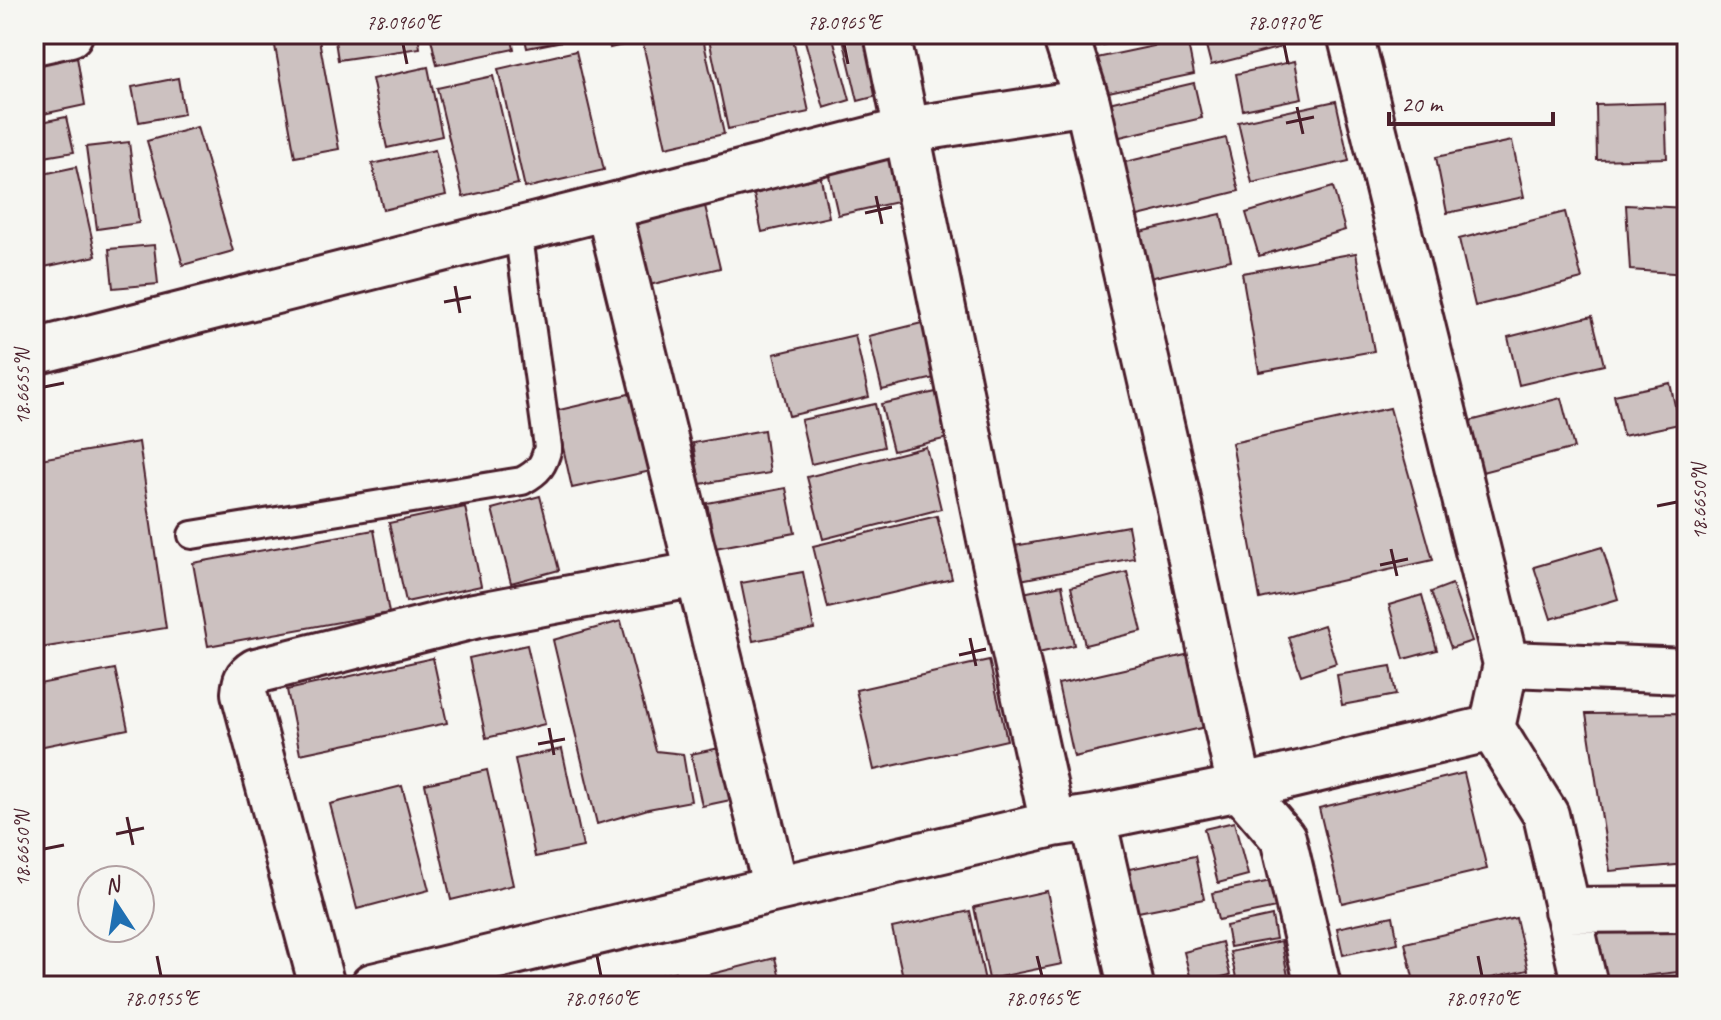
<svg xmlns="http://www.w3.org/2000/svg" width="1721" height="1020" font-family="Caveat,sans-serif">
<style>
.building{fill:#ccc1c0;stroke:#4a1f2b;stroke-width:2}
.lines{fill:none;stroke-linecap:round;stroke-linejoin:round}
.lane-casing{stroke:#4a1f2b;stroke-width:32}
.street-casing{stroke:#4a1f2b;stroke-width:50}
.lane{stroke:#f6f6f2;stroke-width:26}
.street{stroke:#f6f6f2;stroke-width:44}
.ticks{fill:none;stroke:#4a1f2b;stroke-width:3}
.neatline{fill:none;stroke:#4a1f2b;stroke-width:3}
.ticks-label{font-size:20px;text-anchor:middle;fill:#4a1f2b}
</style>
<rect width="100%" height="100%" fill="#f6f6f2"/>
<filter id="ink" filterUnits="userSpaceOnUse"><feTurbulence type="fractalNoise" baseFrequency=".0125" numOctaves="2"/><feDisplacementMap in="SourceGraphic" scale="16" xChannelSelector="R" yChannelSelector="G"/><feConvolveMatrix kernelMatrix="1 2 1 2 8 2 1 2 1" color-interpolation-filters="sRGB"/></filter>
<g filter="url(#ink)">
<path class="building" d="M318,34L339,149L295,157L273,35Z
M334,34H418L420,48L338,60Z
M430,34H511L514,49L437,65Z
M524,34H572L573,39L527,48Z
M607,34H668L610,48Z
M689,34H702L724,134L666,147L643,44Z
M708,34H792L809,112L728,129Z
M803,34H832L850,100L824,108Z
M842,34H870L885,94L858,101Z
M1083,34H1157L1086,48Z
M1203,34H1279L1282,47L1211,65Z
M1187,39L1194,74L1099,94L1092,59Z
M76,51L85,105L34,116V61Z
M576,51L604,170L525,188L498,69Z
M1687,60V126H1684Z
M1295,61L1302,98L1243,110L1236,74Z
M428,67L442,136L387,148L372,79Z
M493,76L518,184L463,197L437,88Z
M178,78L184,114L139,122L132,87Z
M1194,83L1202,118L1107,140L1100,105Z
M1336,101L1349,161L1252,183L1238,122Z
M1665,103L1667,158L1597,160L1596,105Z
M66,117L74,152L44,157L37,123Z
M197,127L233,251L183,265L147,141Z
M1226,138L1239,191L1130,218L1117,164Z
M1512,141L1524,197L1447,213L1436,157Z
M129,142L139,223L97,229L86,147Z
M435,150L446,195L383,210L372,164Z
M896,156L906,200L838,215L828,171Z
M76,167L96,256L44,267L34,221V176Z
M820,174L829,217L762,232L753,190Z
M1333,187L1345,230L1259,256L1246,213Z
M704,202L720,268L641,287L625,221Z
M1626,205L1687,208V274L1630,270Z
M1565,212L1582,279L1475,306L1459,239Z
M1221,214L1231,260L1140,280L1131,234Z
M154,245L158,284L113,288L109,249Z
M1356,253L1374,351L1259,372L1242,273Z
M34,261L42,295L34,297Z
M1592,316L1604,365L1519,385L1508,337Z
M926,322L939,377L882,390L869,336Z
M855,335L869,397L789,416L774,354Z
M1670,383L1679,424L1623,436L1614,395Z
M936,392L948,438L893,451L881,404Z
M633,393L651,471L572,488L555,411Z
M1561,398L1574,448L1482,472L1470,421Z
M875,404L884,447L811,464L801,420Z
M1390,408L1433,560L1260,599L1232,443Z
M764,430L770,473L700,484L693,443Z
M139,442L166,628L34,649V460Z
M926,447L941,509L823,539L807,477Z
M786,488L795,533L715,548L707,503Z
M540,496L559,570L511,583L492,509Z
M465,507L481,586L406,602L389,523Z
M937,516L952,579L828,608L813,546Z
M1128,526L1134,558L1020,580L1014,546Z
M374,530L389,613L208,646L193,563Z
M1602,547L1618,599L1551,619L1534,567Z
M803,572L814,629L753,641L741,583Z
M1127,572L1142,631L1085,645L1071,587Z
M1452,584L1472,641L1451,648L1431,592Z
M1062,585L1074,645L1025,656L1013,595Z
M1422,595L1437,650L1404,659L1389,605Z
M621,621L656,751L683,754L691,801L648,809L597,824L553,640Z
M1324,625L1336,663L1301,675L1288,637Z
M527,645L545,724L486,738L469,658Z
M1190,654L1206,727L1074,757L1058,684Z
M433,658L447,723L300,754L287,690Z
M989,660L1007,740L874,770L856,690Z
M1391,666L1396,695L1342,705L1337,675Z
M115,669L128,729L34,748V685Z
M1687,713V864L1610,871L1586,714Z
M729,746L740,798L702,806L691,754Z
M562,749L583,847L535,857L515,759Z
M487,770L513,885L451,900L425,784Z
M1464,773L1487,869L1342,903L1319,808Z
M402,786L429,890L357,909L330,804Z
M1234,822L1248,875L1218,883L1204,829Z
M1195,856L1204,899L1128,914L1119,871Z
M1271,881L1276,908L1218,920L1212,893Z
M1047,891L1062,964L989,979L974,907Z
M970,911L985,981L962,986H905L892,928Z
M1272,916L1276,939L1230,947L1226,926Z
M1393,916L1398,943L1343,955L1337,928Z
M1516,918L1528,970L1456,986H1415L1405,943Z
M1682,922L1687,971L1600,981L1591,933Z
M1281,941L1289,981L1266,986H1238L1230,952Z
M1222,942L1230,975L1192,984L1184,952Z
M775,958L782,986H702L700,977Z
M675,972L678,986H626V983Z"/>
<g class="lines">
<g class="lane-casing">
<path id="lane" d="M192,535L522,481C539,472 544,465 548,447L518,230"/>
</g>
<g class="street-casing">
<path id="street" d="M887,34L991,544L1053,824
M1065,34L1087,102L1178,499L1240,788L1283,838L1318,986
M1350,34L1506,664L1492,728L1546,815L1585,986
M34,42L70,34
M1087,102L908,130L608,207L776,889L1053,824L1093,818L1131,986
M34,352L608,207
M1506,664L1687,671
M1093,818L1240,788L1492,728
M1567,910L1687,909
M322,986L244,693C245,682 246,677 256,671L474,616L698,574
M373,986L776,889"/>
</g>
<use href="#lane" class="lane"/>
<use href="#street" class="street"/>
</g>
</g>
<path class="ticks" d="M403,44L407,64M844,44L848,64M1284,44L1288,64M1297,107L1303,134M1286,123L1314,117M876,196L882,224M865,213L892,207M455,286L460,313M444,302L471,297M44,387L64,383M1657,506L1677,502M1391,549L1397,576M1380,565L1408,559M970,638L976,666M959,655L986,649M549,728L554,755M538,744L565,739M127,817L133,845M116,834L144,828M44,849L64,845M157,956L161,976M597,956L601,976M1037,956L1042,976M1478,956L1482,976"/>
<rect width="1721" height="1020" fill="none" stroke="#f6f6f2" stroke-width="88"/>
<g transform="translate(116 904) rotate(348)"><circle r="38" fill="#f6f6f2" stroke="#b1a0a2" stroke-width="2"/>
<path d="M0-6L14 30L0 20L-14 30Z" fill="#1f6fb2"/>
<text y="-12" font-size="22" font-weight="bold" text-anchor="middle" fill="#4a1f2b">N</text>
</g>
<path d="M1389 112v12h164v-12" fill="none" stroke="#4a1f2b" stroke-width="4"/>
<text x="1401" y="112" font-size="24" fill="#4a1f2b" stroke="#f6f6f2" stroke-width="6" paint-order="stroke">20 m</text>
<rect x="44" y="44" width="1633" height="932" class="neatline"/>
<g class="ticks-label">
<text x="403" y="29">78.0960°E</text>
<text x="844" y="29">78.0965°E</text>
<text x="1284" y="29">78.0970°E</text>
<text transform="translate(22 387) rotate(-90)" y="7">18.6655°N</text>
<text transform="translate(1699 502) rotate(-90)" y="7">18.6650°N</text>
<text transform="translate(22 849) rotate(-90)" y="7">18.6650°N</text>
<text x="161" y="1005">78.0955°E</text>
<text x="601" y="1005">78.0960°E</text>
<text x="1042" y="1005">78.0965°E</text>
<text x="1482" y="1005">78.0970°E</text>
</g>
</svg>
